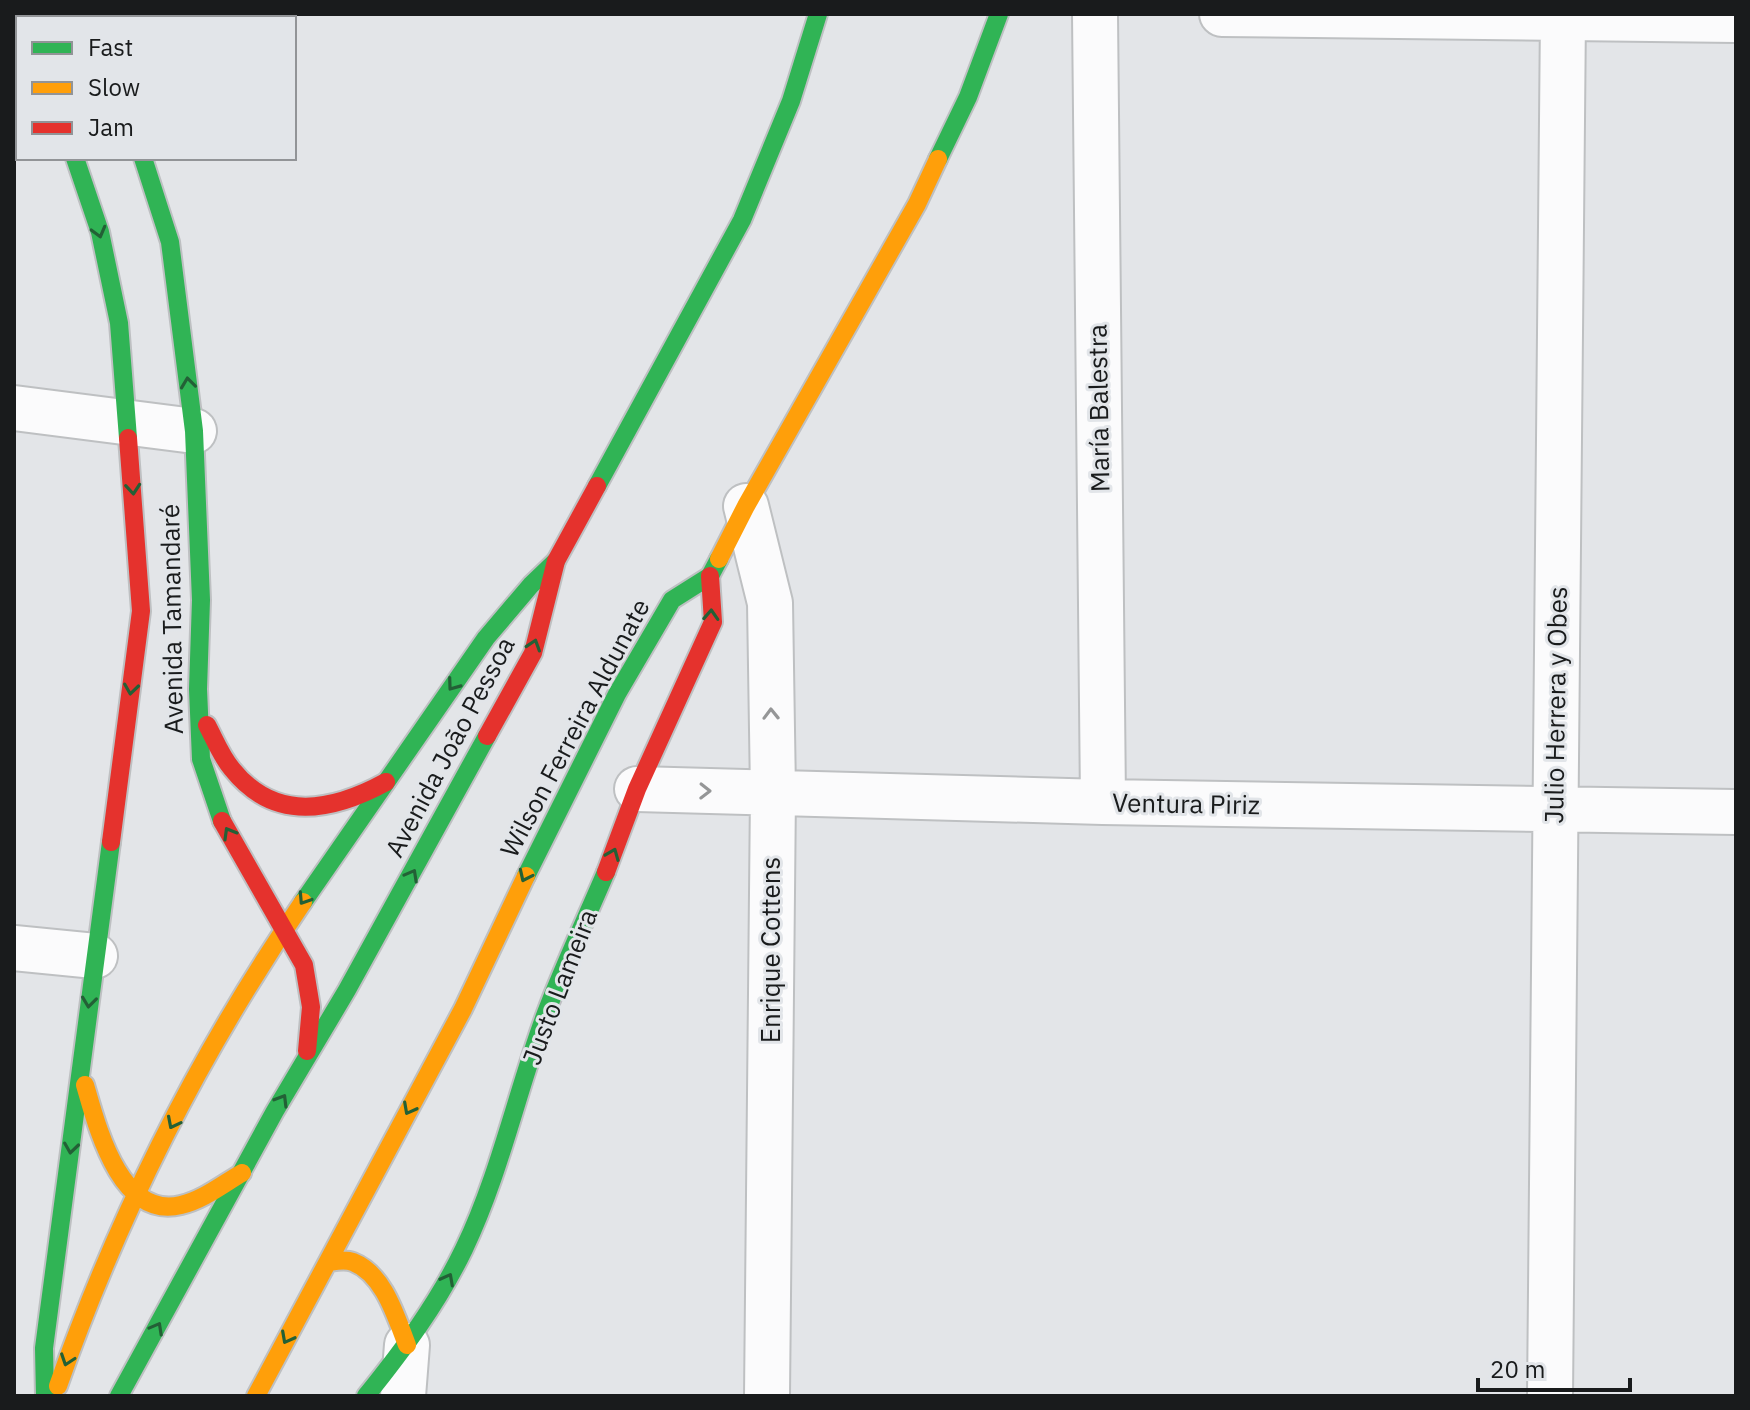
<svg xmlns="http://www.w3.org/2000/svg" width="1750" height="1410" font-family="'IBM Plex Sans',sans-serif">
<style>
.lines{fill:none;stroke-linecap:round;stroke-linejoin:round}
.street-casing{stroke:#bec0c2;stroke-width:48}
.fast-casing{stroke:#bec0c2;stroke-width:22}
.slow-casing{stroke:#bec0c2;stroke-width:22}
.jam-casing{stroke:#bec0c2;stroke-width:22}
.street{stroke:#fbfbfc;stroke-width:44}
.fast{stroke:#30b455;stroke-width:18}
.slow{stroke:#ff9f0a;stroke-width:18}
.jam{stroke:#e5322d;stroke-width:18}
.oneway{stroke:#236036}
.oneway2{stroke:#959697}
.labels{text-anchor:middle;stroke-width:6;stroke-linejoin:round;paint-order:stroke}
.street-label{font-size:26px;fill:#191b1c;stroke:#e2e5e9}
</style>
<rect width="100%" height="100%" fill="#e3e5e8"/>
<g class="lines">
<g class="street-casing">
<path id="street" d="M1095,14L1103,802
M1222,14L1736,20
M14,408L194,431
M746,506L770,603L773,792L767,1396
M637,789L1103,802L1736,812
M14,948L95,956
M403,1396L407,1345
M1550,1396L1563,14"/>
</g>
<g class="fast-casing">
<path id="fast" d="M27,14L29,18
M96,14L97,18
M75,158L100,232L119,323L128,438
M143,158L170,242L194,431L201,600L198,689L201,759L222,821
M938,159L968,97L999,14
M597,486L742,220L791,101L818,14
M526,876L617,694L672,600L710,576L719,559
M303,902L486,638L531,585L556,561
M45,1396L44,1348L111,842
M119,1396L275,1111L347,990L487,736
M366,1396C403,1350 438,1303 464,1249C500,1174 517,1091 546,1013C564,965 586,919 606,872"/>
</g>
<g class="slow-casing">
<path id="slow" d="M719,559L746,506L917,204L938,159
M85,1085C97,1126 120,1220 181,1205C203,1200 223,1184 242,1173
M328,1262C336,1261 345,1259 353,1262C384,1274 396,1317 407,1345
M58,1386C118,1216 201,1051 303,902
M256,1396L463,1009L526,876"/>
</g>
<g class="jam-casing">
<path id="jam" d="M207,725C215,740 221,756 232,769C275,823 333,811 386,782
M487,736L533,653L556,561L597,486
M222,821L304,965L311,1007L307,1051
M111,842L141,611L128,438
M606,872L637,789L713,622L710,576"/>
</g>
<use href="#street" class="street"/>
<use href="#fast" class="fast"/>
<use href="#slow" class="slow"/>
<use href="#jam" class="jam"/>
</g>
<defs><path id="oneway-chevron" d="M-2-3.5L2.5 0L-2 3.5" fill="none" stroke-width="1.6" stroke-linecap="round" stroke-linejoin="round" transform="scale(2)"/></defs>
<g class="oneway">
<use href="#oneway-chevron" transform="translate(99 232) rotate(75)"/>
<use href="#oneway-chevron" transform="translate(188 383) rotate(-97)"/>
<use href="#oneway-chevron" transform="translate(133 489) rotate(85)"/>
<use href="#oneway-chevron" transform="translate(711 615) rotate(-87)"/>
<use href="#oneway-chevron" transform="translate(534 645) rotate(-72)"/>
<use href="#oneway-chevron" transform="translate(453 685) rotate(126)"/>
<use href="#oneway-chevron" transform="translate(131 689) rotate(98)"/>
<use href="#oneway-chevron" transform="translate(229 833) rotate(-120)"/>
<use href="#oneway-chevron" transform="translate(613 854) rotate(-68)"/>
<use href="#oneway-chevron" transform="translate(412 875) rotate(-61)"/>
<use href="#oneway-chevron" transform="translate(525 876) rotate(115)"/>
<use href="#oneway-chevron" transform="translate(304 899) rotate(123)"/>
<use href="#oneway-chevron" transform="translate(89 1002) rotate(97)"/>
<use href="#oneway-chevron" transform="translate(282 1100) rotate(-59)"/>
<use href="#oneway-chevron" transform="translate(409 1109) rotate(118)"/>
<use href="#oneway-chevron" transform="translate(173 1123) rotate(117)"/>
<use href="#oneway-chevron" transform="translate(71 1148) rotate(98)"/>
<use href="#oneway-chevron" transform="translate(448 1279) rotate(-62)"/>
<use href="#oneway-chevron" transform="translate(157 1328) rotate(-61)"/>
<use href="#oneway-chevron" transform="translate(287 1338) rotate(118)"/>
<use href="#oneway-chevron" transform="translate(67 1360) rotate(109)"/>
</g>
<g class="oneway2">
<use href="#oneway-chevron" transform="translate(771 714) rotate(-91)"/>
<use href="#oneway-chevron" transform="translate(705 791) rotate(1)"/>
</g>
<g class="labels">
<g class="street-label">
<text transform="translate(1099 408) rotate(-91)" y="9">María Balestra</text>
<text transform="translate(172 619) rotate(-91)" y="9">Avenida Tamandaré</text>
<text transform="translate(1556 705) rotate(-89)" y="9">Julio Herrera y Obes</text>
<text transform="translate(575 728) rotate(-62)" y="9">Wilson Ferreira Aldunate</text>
<text transform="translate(450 747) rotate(-62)" y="9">Avenida João Pessoa</text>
<text transform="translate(1186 804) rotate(1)" y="9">Ventura Piriz</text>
<text transform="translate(771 950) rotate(-90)" y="9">Enrique Cottens</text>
<text transform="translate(560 987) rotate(-69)" y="9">Justo Lameira</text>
</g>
</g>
<rect width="1750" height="1410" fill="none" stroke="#191b1c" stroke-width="32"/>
<rect x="16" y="16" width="280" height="144" fill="#e2e5e9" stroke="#929497" stroke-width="2"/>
<rect x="32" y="42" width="40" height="12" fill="#30b455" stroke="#929497" stroke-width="2"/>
<text x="88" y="56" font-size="24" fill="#191b1c">Fast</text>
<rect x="32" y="82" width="40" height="12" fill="#ff9f0a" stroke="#929497" stroke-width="2"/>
<text x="88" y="96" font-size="24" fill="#191b1c">Slow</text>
<rect x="32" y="122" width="40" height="12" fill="#e5322d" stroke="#929497" stroke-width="2"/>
<text x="88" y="136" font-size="24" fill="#191b1c">Jam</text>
<path d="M1478 1378v12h152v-12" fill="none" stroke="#191b1c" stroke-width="4"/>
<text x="1490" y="1378" font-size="24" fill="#191b1c" stroke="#e2e5e9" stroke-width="6" paint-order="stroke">20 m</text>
</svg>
